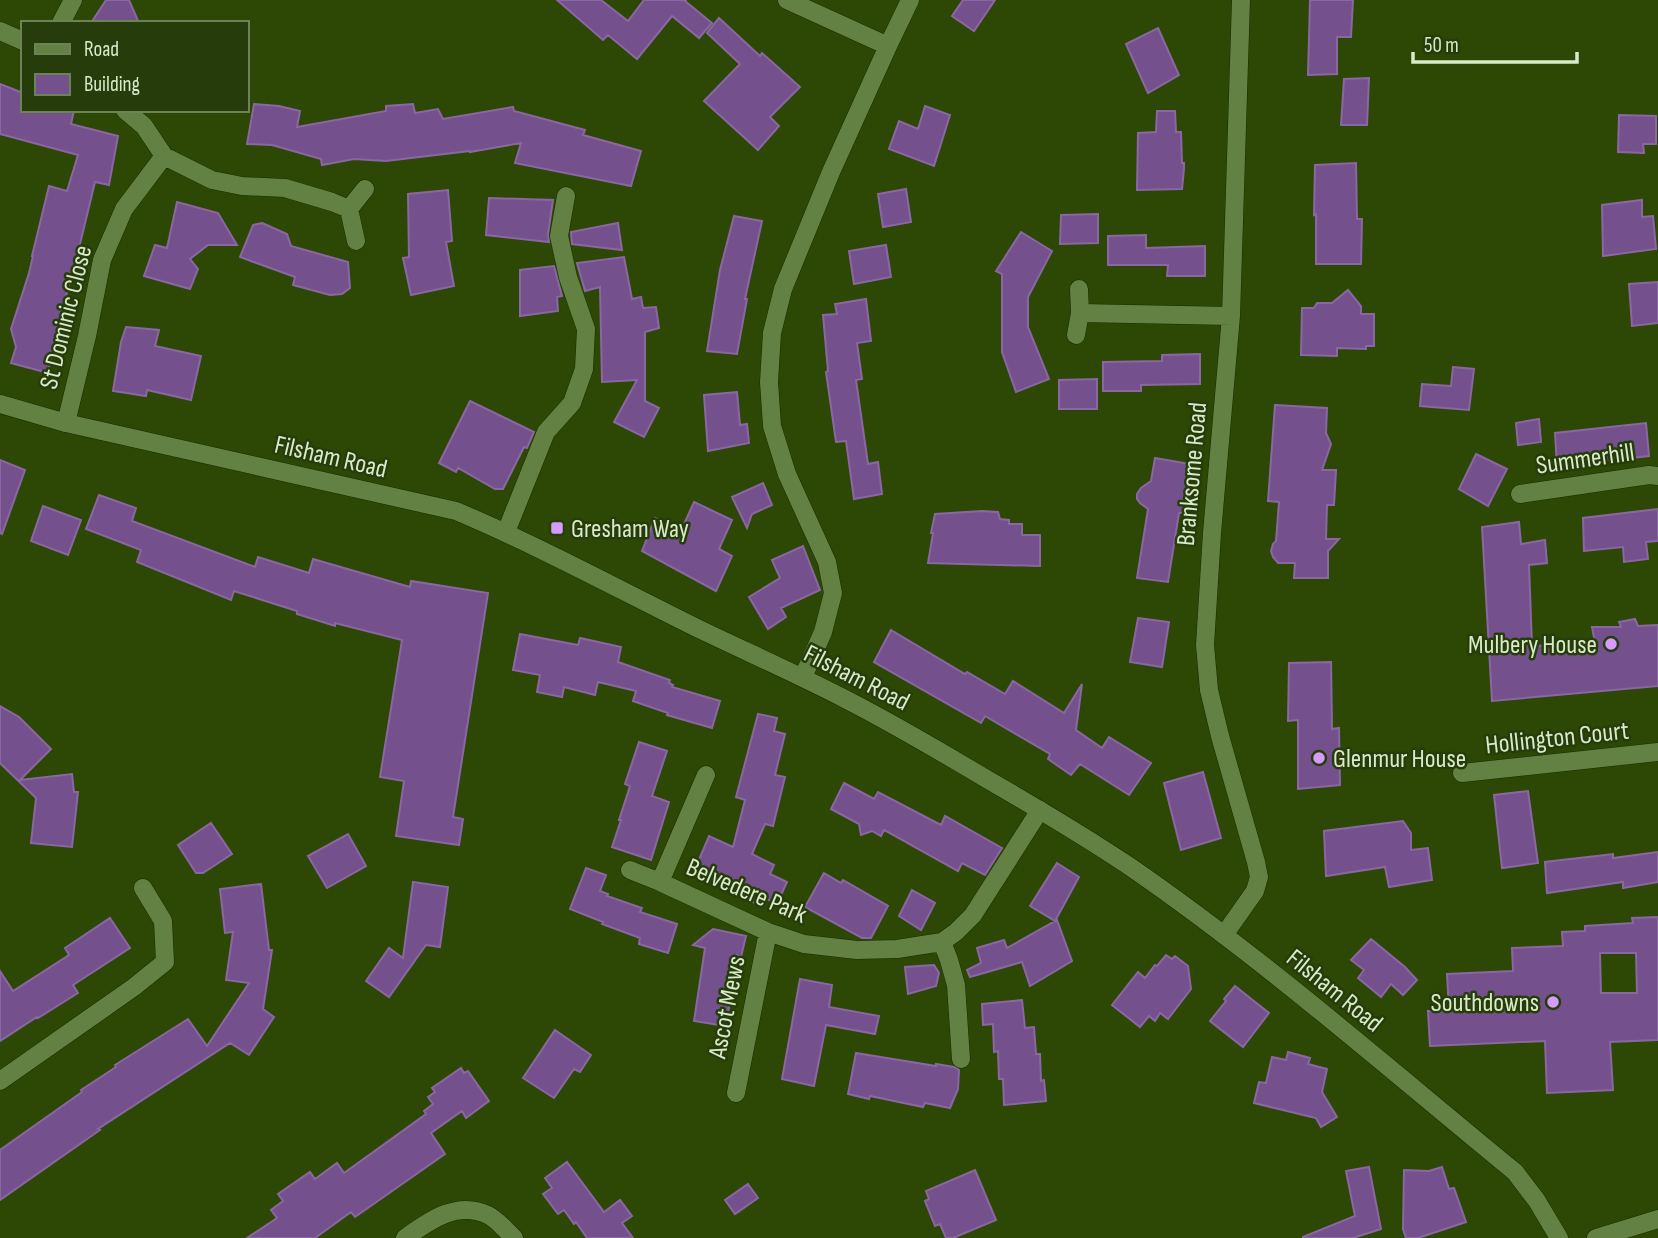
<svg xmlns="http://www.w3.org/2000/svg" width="1658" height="1238" font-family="'Sofia Sans Condensed',sans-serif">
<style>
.building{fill:#74508d;stroke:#8a67a2;stroke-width:2;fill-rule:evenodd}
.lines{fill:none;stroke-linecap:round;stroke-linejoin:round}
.street-casing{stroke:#182c00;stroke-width:19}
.secondary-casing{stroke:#182c00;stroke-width:19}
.street{stroke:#638143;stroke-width:18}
.secondary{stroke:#638143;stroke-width:18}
.poi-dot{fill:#d49cfc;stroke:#273c0b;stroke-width:2.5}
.labels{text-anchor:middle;stroke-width:5;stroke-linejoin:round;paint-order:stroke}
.street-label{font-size:26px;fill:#d8eac9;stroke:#273c0b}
.poi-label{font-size:26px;fill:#d8eac9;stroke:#273c0b;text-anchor:start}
</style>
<rect width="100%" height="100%" fill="#2d4804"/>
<path class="building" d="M106,0H129L139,23H91Z
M557,0H601L628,21L644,0H686L685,1L712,23L699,38L672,16L637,59L608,35L603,40Z
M963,0H995L974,31L952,16Z
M1310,0H1353L1351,37H1337V74L1308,75Z
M719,18L760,56L762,53L800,87L770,117L779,126L758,150L704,101L740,64L707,33Z
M1158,28L1179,75L1148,93L1126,44Z
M1369,78L1367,125H1341L1344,79Z
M0,84L23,93V110H74L71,124L118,136L109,185L95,182L74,269L57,326L48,373L11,363L16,347L11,329L29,273L33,256H32L49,186L67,191L78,155L0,134Z
M254,104L279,106L300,111L297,127L386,111V106L413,104L415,113L438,109L443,119L513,107L514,111L585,130L583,135L641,151L631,186L515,163L521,143L470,152V151L386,161L354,159L322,165L321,159L272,145L247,144Z
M925,106L950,115L934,166L889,149L899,121L918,129Z
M1157,111H1175L1176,132H1181L1182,163H1184V169L1182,189L1137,190L1138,133L1156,132Z
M1619,115L1656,116V144H1643L1644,153L1618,152Z
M1356,163L1357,219H1362L1361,264H1316V214L1314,215L1315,165Z
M906,189L911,222L883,227L878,194Z
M448,190L452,241L446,242L454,286L411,295L403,258L409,257L408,194Z
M489,198L553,200L548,234L549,242L486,235Z
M1642,200V217L1653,216L1656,249L1603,256L1602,205Z
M177,202L218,213L237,245H208L190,259L198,269L190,289L144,276L155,245L167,248Z
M1098,214V243L1060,244L1061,215Z
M734,216L762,221L745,299H747L737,354L707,351L720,270Z
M262,223L287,234L291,246L348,262L350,288L342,294L330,295L293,285L295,277L240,257L253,225Z
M618,223L622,250L572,244L571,232Z
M1021,232L1052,251L1028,297V327L1049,379L1016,392L1002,352V274L996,271Z
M1146,235V248L1205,246V276H1167L1168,265H1108V236Z
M886,245L891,277L854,284L849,251Z
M624,257L632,299L641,297L643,308L656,307L659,328L645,332V401L659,408L644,437L614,422L637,380L602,382L600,287L585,291L577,263Z
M554,266L562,296L557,297L558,311L520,316V270Z
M1658,282V323L1632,326L1629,284Z
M1348,290L1361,306V314H1374V346H1366V349L1337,348V356L1301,355L1302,308H1314L1317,303H1332Z
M866,299L871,341L857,343L862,379L856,380L868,464L878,462L882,494L854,499L846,441L836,442L826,372L828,371L823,315L837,314L835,304Z
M126,327L159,330L155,346L201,356L191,400L147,390L146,396L113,391L121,342Z
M1200,354V384L1141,385V391H1103V362L1162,361V355Z
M1453,367L1474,369L1469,410L1420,406L1422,384L1451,386Z
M1097,379V409H1059V380Z
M737,392L740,425L747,424L749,443L708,451L704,395Z
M470,401L534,432L527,448L524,447L503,489H495L458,468L456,472L439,463Z
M1275,405L1327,408L1326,433L1331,444L1322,470H1336L1334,505H1327L1326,539H1339L1328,551V578H1294L1295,563H1278L1273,557L1271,551L1273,544L1276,541L1279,502L1268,501Z
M1539,419L1541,442L1518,445L1516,423Z
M1646,423L1649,456L1557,466L1555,433Z
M1476,454L1507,469L1488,506L1459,489Z
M1155,458L1190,464L1185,513H1179L1168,582L1137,578L1148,509L1140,503L1137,499V494L1141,488L1151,481Z
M0,460L25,470L2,534L0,533Z
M763,483L772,505L752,514L747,528L732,497Z
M99,495L136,508L132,521L255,567L258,557L309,573L313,559L410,587L411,581L488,593L453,817L463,819L459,845L396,836L404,781L380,777L402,640L335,623V626L297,614V611L234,591L231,600L137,562L141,550L86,529Z
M694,502L732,520L719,549L732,556L716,591L642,551L655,518L681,531Z
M43,506L81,520L68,555L31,541Z
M1658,509V541L1646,542L1648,559L1624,562L1623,547L1584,551L1583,518Z
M982,511L998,512L1000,519L1009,520V524H1022V535H1040V566L928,563L933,533H931L935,514Z
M1519,522L1521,544L1545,540L1547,563L1529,565L1532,646L1595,643L1592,627H1621L1619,622L1635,619L1638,626L1658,625V686L1492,701L1482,527Z
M803,546L820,590L781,608L786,617L768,629L749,597L780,578L772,560Z
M1138,618L1169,622L1162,667L1130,662Z
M891,630L965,674L967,672L1005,694L1013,681L1064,713L1082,684L1076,730L1102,748L1109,737L1151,763L1129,795L1080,764L1071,775L1048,759L1050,754L985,716L981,723L874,662Z
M520,634L578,645L580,638L621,647L618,662L670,680L669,683L673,685L672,687L720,701L712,728L667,715L668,713L633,701L636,691L598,682L595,695L564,687L562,697L537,692L540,675L513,670Z
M1331,662L1332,729L1339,728L1340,785L1298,789V720L1288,721L1289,663Z
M0,706L19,717L51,749L20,780L72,774L74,792H78L72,847L31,843L36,798L0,763Z
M758,714L777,718L774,731L785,734L775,775L785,777L773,826L765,824L752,854L774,865L770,874L787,882L777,904L761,896L757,904L735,894L738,888L695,869L709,836L733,847L745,800L736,797Z
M639,742L667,751L652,796L669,802L651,860L612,847L621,820H619L630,786L625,784Z
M1203,772L1221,838L1181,850L1164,783Z
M844,783L874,799L878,792L941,825L945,816L1002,848L985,875L962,863L958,871L884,830L881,836L872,831L861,835L859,824L831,809Z
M1528,791L1538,863L1502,868L1494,795Z
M1403,821L1411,833V850L1428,848L1432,880L1389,887L1385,867L1326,876L1324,831Z
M211,823L232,854L203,873H196L178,845Z
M348,834L366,866L327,888L308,856Z
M1658,852V882L1623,888V882L1547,893L1545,862L1613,854V858Z
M1057,863L1079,877L1055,921L1030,906Z
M586,868L606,875L600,891L608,894L607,896L642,908L640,912L677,924L668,953L639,944L640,938L602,924L603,922L570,909Z
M824,873L841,883L843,880L888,906L871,938H862L805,907Z
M413,882L448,887L440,947L426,945L389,997L366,981L389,948L403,958Z
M261,884L269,950H272L263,1009L274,1017L249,1055L230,1043L98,1129L100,1130L0,1200V1150L82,1092L81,1090L116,1067L115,1065L188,1019L207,1046L249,983L226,980L233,932L225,933L220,889Z
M912,890L935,903L921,930L899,916Z
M1658,917V1040L1610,1042L1613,1090L1547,1093L1545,1041L1430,1046L1428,1011H1449L1447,974L1513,971L1512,948L1563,946L1562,932L1585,931V926L1633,923L1632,918ZM1600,953H1636L1637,993H1601Z
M110,918L130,948L73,985L78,993L38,1018L37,1017L0,1041V971L13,991L69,955L65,948Z
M1057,920L1072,961L1030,986L1022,962L970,977L967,970L981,963L977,948L1004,940L1007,948Z
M713,929L746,936L741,957L737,955L726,1026L694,1021L705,948L693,945Z
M1371,939L1405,967L1417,980L1403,995L1391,984L1381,997L1358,978L1364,970L1351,960Z
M1166,955L1172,959L1175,956L1188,966L1191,989L1168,1019L1160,1013L1155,1021L1149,1016L1140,1027L1112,1005L1138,972L1145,978L1155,965L1157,966Z
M934,965L939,973L936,986L908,994L905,967Z
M800,979L832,985L829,1007L879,1016L875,1034L826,1025L814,1086L782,1079Z
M1235,986L1269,1013L1243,1047L1210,1021L1226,1001L1224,999Z
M1022,1000L1025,1028L1034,1027L1036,1054H1040L1041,1081L1044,1080L1046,1101L1004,1105L1003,1079H999L998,1051L994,1052L993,1024L983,1025L982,1004Z
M555,1030L591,1055L580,1072L574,1069L554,1098L523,1078Z
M1288,1052L1310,1058L1308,1064L1327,1069L1322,1092L1337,1117L1321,1127L1316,1118L1254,1103L1259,1082L1266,1083L1272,1057L1286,1060Z
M856,1053L936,1066V1064L954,1067L959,1070L958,1089L950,1108L925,1103L923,1107L870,1096L869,1099L848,1094Z
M461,1068L464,1073L468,1071L489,1101L466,1118L462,1111L431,1133L445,1154L355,1217L351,1212L315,1238H247L277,1218L271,1210L283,1201L278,1194L310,1172L315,1179L337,1163L344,1173L426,1114L424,1111L433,1104L428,1097L435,1092L432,1088Z
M567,1162L604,1212L620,1200L632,1216L622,1223L633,1238H587L576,1222L574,1224L564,1210L558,1214L543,1194L552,1188L545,1178Z
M1369,1167L1381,1229L1353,1238H1303V1237L1355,1216L1346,1171Z
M1442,1167L1449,1189L1454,1188L1466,1222L1418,1238H1406L1403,1229L1404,1170L1429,1171Z
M975,1170L996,1220L953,1238H946L940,1224L935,1226L925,1201L929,1199L926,1191Z
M748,1184L758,1198L735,1214L725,1200Z"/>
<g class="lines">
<g class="street-casing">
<path id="street" d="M787,0L888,46
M61,23L73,0
M0,31L23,41
M125,110L144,126L164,156L212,180L242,186L285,188L332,202L349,209L356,241
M349,209L365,189
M1080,313L1231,316
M1076,335L1080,313L1079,289
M66,423L87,336L102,260L124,209L164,156
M1520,494L1649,475L1658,476
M506,532L546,432L572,403L584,369L586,329L568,277L559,236L566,196
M803,677L823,632L833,593L827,562L787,474L772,426L769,382L772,333L783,289L831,172L888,46L910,0
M1462,773L1658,752
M630,870L660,882L768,932L804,944L857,950L897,949L942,942L956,932L973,915L1040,810
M660,882L706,775
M1224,935L1255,891L1259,877L1256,862L1220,736L1209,690L1205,645L1212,533L1231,316L1241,0
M942,942L949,960L956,985L961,1059
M0,1081L134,987L165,962L163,921L143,888
M736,1093L768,932
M405,1238C429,1221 457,1200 488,1215C498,1220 506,1231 514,1238"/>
</g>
<g class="secondary-casing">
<path id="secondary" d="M0,404L66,423L456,511C539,546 618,589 699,629C749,653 799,675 847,700C896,725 943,753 990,781C1037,808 1084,836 1129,866C1264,959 1388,1068 1515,1172L1537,1201L1559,1238
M1596,1238L1658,1219"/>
</g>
<use href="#street" class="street"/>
<use href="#secondary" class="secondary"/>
</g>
<g class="poi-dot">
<rect x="550" y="521" width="14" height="14" rx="3.5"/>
<circle cx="1611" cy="644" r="7"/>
<circle cx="1319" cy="758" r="7"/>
<circle cx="1553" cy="1002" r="7"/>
</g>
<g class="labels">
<g class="street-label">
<text transform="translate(65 317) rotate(-76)" y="9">St Dominic Close</text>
<text transform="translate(331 456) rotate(13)" y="9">Filsham Road</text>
<text transform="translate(1585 458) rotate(-8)" y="9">Summerhill</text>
<text transform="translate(1191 474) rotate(-85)" y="9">Branksome Road</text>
<text transform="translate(857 677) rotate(27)" y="9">Filsham Road</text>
<text transform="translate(1557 737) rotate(-6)" y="9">Hollington Court</text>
<text transform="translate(747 890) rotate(23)" y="9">Belvedere Park</text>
<text transform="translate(1335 990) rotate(39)" y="9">Filsham Road</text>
<text transform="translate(726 1007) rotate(-79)" y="9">Ascot Mews</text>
</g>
<g class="poi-label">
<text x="571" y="537">Gresham Way</text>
<text x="1597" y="653" text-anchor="end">Mulbery House</text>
<text x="1333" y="767">Glenmur House</text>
<text x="1539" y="1011" text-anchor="end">Southdowns</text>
</g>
</g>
<rect x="21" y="21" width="228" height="91" fill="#273c0b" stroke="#6e8257" stroke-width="2"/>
<rect x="35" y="44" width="35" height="10" fill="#638143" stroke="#6e8257" stroke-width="2"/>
<text x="84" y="56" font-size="21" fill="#d8eac9">Road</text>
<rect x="35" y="74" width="35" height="21" fill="#74508d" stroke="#6e8257" stroke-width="2"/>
<text x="84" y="91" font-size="21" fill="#d8eac9">Building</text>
<path d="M1413 52v10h164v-10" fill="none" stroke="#d8eac9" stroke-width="3.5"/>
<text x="1424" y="52" font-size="21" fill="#d8eac9" stroke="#273c0b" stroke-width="5" paint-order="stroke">50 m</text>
</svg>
